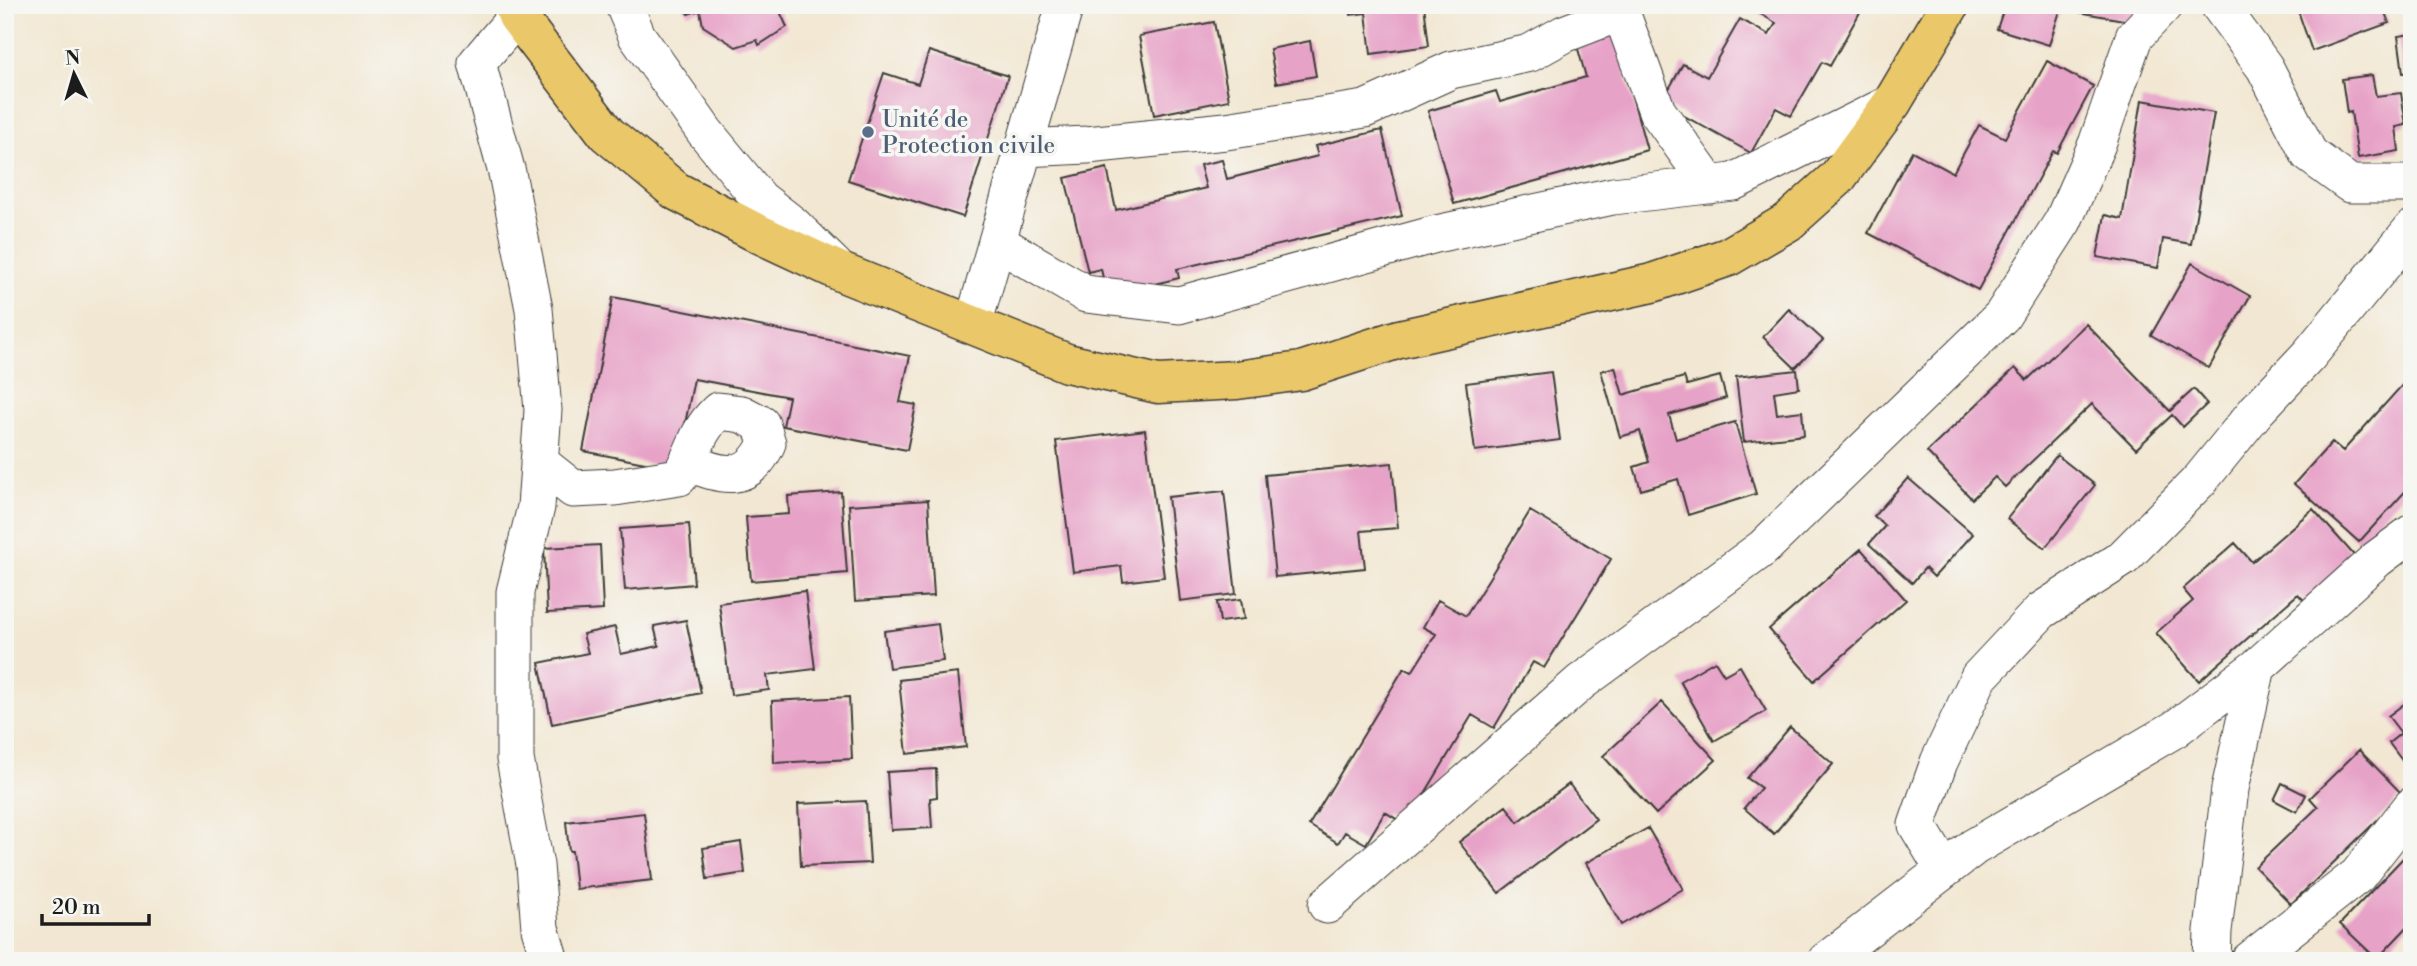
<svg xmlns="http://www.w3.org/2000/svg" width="2417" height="966" font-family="'Libre Bodoni',serif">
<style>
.building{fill:#e7a2c7}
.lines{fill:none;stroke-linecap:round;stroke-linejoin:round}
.minor-casing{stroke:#3c3a37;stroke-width:39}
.major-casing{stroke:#3c3a37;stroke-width:41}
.minor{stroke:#fff;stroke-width:37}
.major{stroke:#eac769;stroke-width:38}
.service-dot{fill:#5c6f8a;stroke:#f6f6f2;stroke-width:2.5}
.labels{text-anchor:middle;stroke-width:7;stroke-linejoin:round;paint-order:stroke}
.service-label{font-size:23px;fill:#4e5e75;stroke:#f6f6f2;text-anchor:start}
</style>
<rect width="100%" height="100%" fill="#f6f6f2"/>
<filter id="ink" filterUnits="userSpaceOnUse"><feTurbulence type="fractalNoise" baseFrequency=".0143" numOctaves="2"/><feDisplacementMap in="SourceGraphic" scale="14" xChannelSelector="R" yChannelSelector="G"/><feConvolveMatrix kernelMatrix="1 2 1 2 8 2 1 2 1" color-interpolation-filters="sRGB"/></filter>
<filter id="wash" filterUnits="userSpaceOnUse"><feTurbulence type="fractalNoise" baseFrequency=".00686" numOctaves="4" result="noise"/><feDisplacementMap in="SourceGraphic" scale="28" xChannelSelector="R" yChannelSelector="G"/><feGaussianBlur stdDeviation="1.57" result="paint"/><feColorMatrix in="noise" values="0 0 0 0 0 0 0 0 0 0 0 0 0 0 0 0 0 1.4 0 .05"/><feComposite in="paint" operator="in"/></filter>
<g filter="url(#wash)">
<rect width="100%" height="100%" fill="#f2e7d2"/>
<g id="blocks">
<path class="building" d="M683,5H777L787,27L759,45L757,40L736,47L703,26L700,10L688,14Z
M1349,5H1424L1429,46L1371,54L1366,13L1351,15Z
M1754,5H1864L1830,66L1822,62L1791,116L1776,108L1751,153L1661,103L1683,64L1707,77L1740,19L1769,35L1776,23L1752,9Z
M2005,5H2062L2049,45L1997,29Z
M2068,5H2138L2135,22L2067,10Z
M2296,5H2382L2389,23L2312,51Z
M1214,22L1229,100L1154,115L1139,36Z
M1612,24L1647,150L1454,204L1428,111L1496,91L1500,102L1586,77L1574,35Z
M2412,34V72L2403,73L2398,36Z
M1310,41L1316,76L1276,83L1270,49Z
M929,51L1008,76L963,217L848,180L884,73L918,84Z
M2047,61L2093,86L2057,153L2053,151L1978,290L1868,233L1912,151L1953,173L1979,125L2005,138Z
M2372,75L2376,96L2401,93L2406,125L2396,127L2399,151L2358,158L2351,112L2347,113L2342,79Z
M2142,100L2214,113L2191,244L2163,239L2158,268L2097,257L2105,215L2122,219Z
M1382,130L1402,216L1177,269L1179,278L1107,296L1101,269L1088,272L1065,178L1107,168L1116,210L1206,188L1200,165L1222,160L1227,179L1318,156L1315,146Z
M2192,263L2250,296L2209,368L2151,335Z
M613,297L910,356L900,402L916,405L907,450L783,426L789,397L694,379L676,469L583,451Z
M1789,309L1823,340L1795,368L1763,337Z
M2086,324L2170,411L2194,389L2207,404L2183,427L2172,415L2136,449L2092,404L2005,487L1995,477L1972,499L1927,452L2015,368L2027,380Z
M1615,367L1623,395L1684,377L1687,385L1720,376L1726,398L1669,415L1676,439L1735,422L1756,494L1688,515L1678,479L1641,490L1634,467L1649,462L1640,431L1620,437L1601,371Z
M1797,370L1799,388L1774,392L1777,414L1802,411L1804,435L1744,442L1736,377Z
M1551,372L1560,440L1475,451L1466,383Z
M2412,374V484L2359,542L2294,484L2332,442L2343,451Z
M1145,430L1164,577L1123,582L1121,566L1073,572L1056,441Z
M2057,455L2095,485L2045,548L2007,519Z
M1392,463L1398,528L1361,531L1365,568L1275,577L1265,475Z
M1908,478L1973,534L1934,577L1925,568L1912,583L1869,544L1885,526L1874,516Z
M1224,491L1236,594L1180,601L1168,497Z
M841,492L847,573L751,581L746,517L789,514L788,496Z
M928,500L934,596L855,601L849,505Z
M2313,509L2360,562L2310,607L2298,594L2199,681L2156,633L2193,601L2183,589L2235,543L2252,562Z
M1530,511L1611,559L1544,668L1533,662L1494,728L1472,715L1406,825L1385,812L1366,844L1345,832L1338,843L1309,825L1404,668L1412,672L1436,634L1423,627L1438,600L1466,616Z
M689,524L694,584L625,590L620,529Z
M600,545L603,610L547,613L544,548Z
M1861,549L1906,600L1814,681L1769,629Z
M805,591L815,669L767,675L769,690L731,695L719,603Z
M1241,599L1244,619L1220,622L1217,602Z
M686,620L701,693L552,724L539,663L588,653L583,634L615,627L621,654L659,646L654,626Z
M938,624L943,661L889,668L884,631Z
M1715,661L1724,675L1740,666L1766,711L1714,741L1680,681Z
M958,673L966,747L907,754L899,680Z
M849,697L852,759L774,763L772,701Z
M2412,698V774L2389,743L2401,733L2388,716Z
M1662,702L1716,760L1656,814L1603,756Z
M1790,727L1833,764L1774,834L1744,808L1761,788L1747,778Z
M2359,750L2403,795L2291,904L2255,867L2318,807L2310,798Z
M936,769L937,797L930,798L932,828L891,830L887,772Z
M2282,783L2306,795L2297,812L2274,800Z
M1569,784L1596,819L1499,893L1459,842L1506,806L1518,822Z
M866,801L870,863L801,866L798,804Z
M644,813L652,880L576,889L572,851H569L566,822Z
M1648,828L1683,889L1621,925L1586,863Z
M741,842L745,873L707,879L703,848Z
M2404,857L2412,864V922L2377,959L2340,924Z"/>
</g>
</g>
<g filter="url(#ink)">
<use href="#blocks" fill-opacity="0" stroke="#3c3a37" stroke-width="2"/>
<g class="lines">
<g class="minor-casing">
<path id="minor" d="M624,5L637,36L705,132L760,199L792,224L835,266
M2219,5L2265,68L2309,154L2350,184H2412
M517,16L477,63L507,173L534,309L543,410L536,507L515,592V759L535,865L540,928L550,961
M1024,148L1087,145L1226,131L1365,109L1451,70L1530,53L1564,34L1621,12L1657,111L1710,185
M997,242L1086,294L1179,305L1436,234L1613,196L1733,182L1892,103
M973,325L1065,5
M539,462L573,489L615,487L679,477C696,452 694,434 718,411L742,414L761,424L767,443C750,482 723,478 689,462
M1944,870L1917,825L1939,762L1979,677L2041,611L2123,558L2200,480L2257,410L2309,355L2412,229
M1327,905L1581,682L1763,548L2002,316L2063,221L2097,144L2134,37L2164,5
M1826,961L1974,847L2175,729L2257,667
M2212,961L2213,931L2230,789L2257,667L2377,559L2412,533
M2249,961L2358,875L2412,806"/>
</g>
<g class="major-casing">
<path id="major" d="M513,5L517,16L607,134L676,191L755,232L843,273L1067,363L1158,384L1237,380L1301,371L1399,339L1652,283L1728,257L1788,222L1837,178L1892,103L1950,5"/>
</g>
<use href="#minor" class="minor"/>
<use href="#major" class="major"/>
</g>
</g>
<circle class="service-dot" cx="868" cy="132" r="7"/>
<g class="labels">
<g class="service-label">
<text x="882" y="127">Unité de<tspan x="882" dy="26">Protection civile</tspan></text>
</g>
</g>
<rect width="2417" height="966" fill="none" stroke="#f6f6f2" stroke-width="28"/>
<g transform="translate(74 74) rotate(355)" stroke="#f6f6f2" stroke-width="5" paint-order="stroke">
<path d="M0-5L12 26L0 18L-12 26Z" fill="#1c1c1c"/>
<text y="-10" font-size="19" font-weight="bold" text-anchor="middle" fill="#1c1c1c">N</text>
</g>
<path d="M42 914v10h107v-10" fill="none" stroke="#1c1c1c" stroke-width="3.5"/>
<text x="52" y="914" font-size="21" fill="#1c1c1c" stroke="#f6f6f2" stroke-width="5" paint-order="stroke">20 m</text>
</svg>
